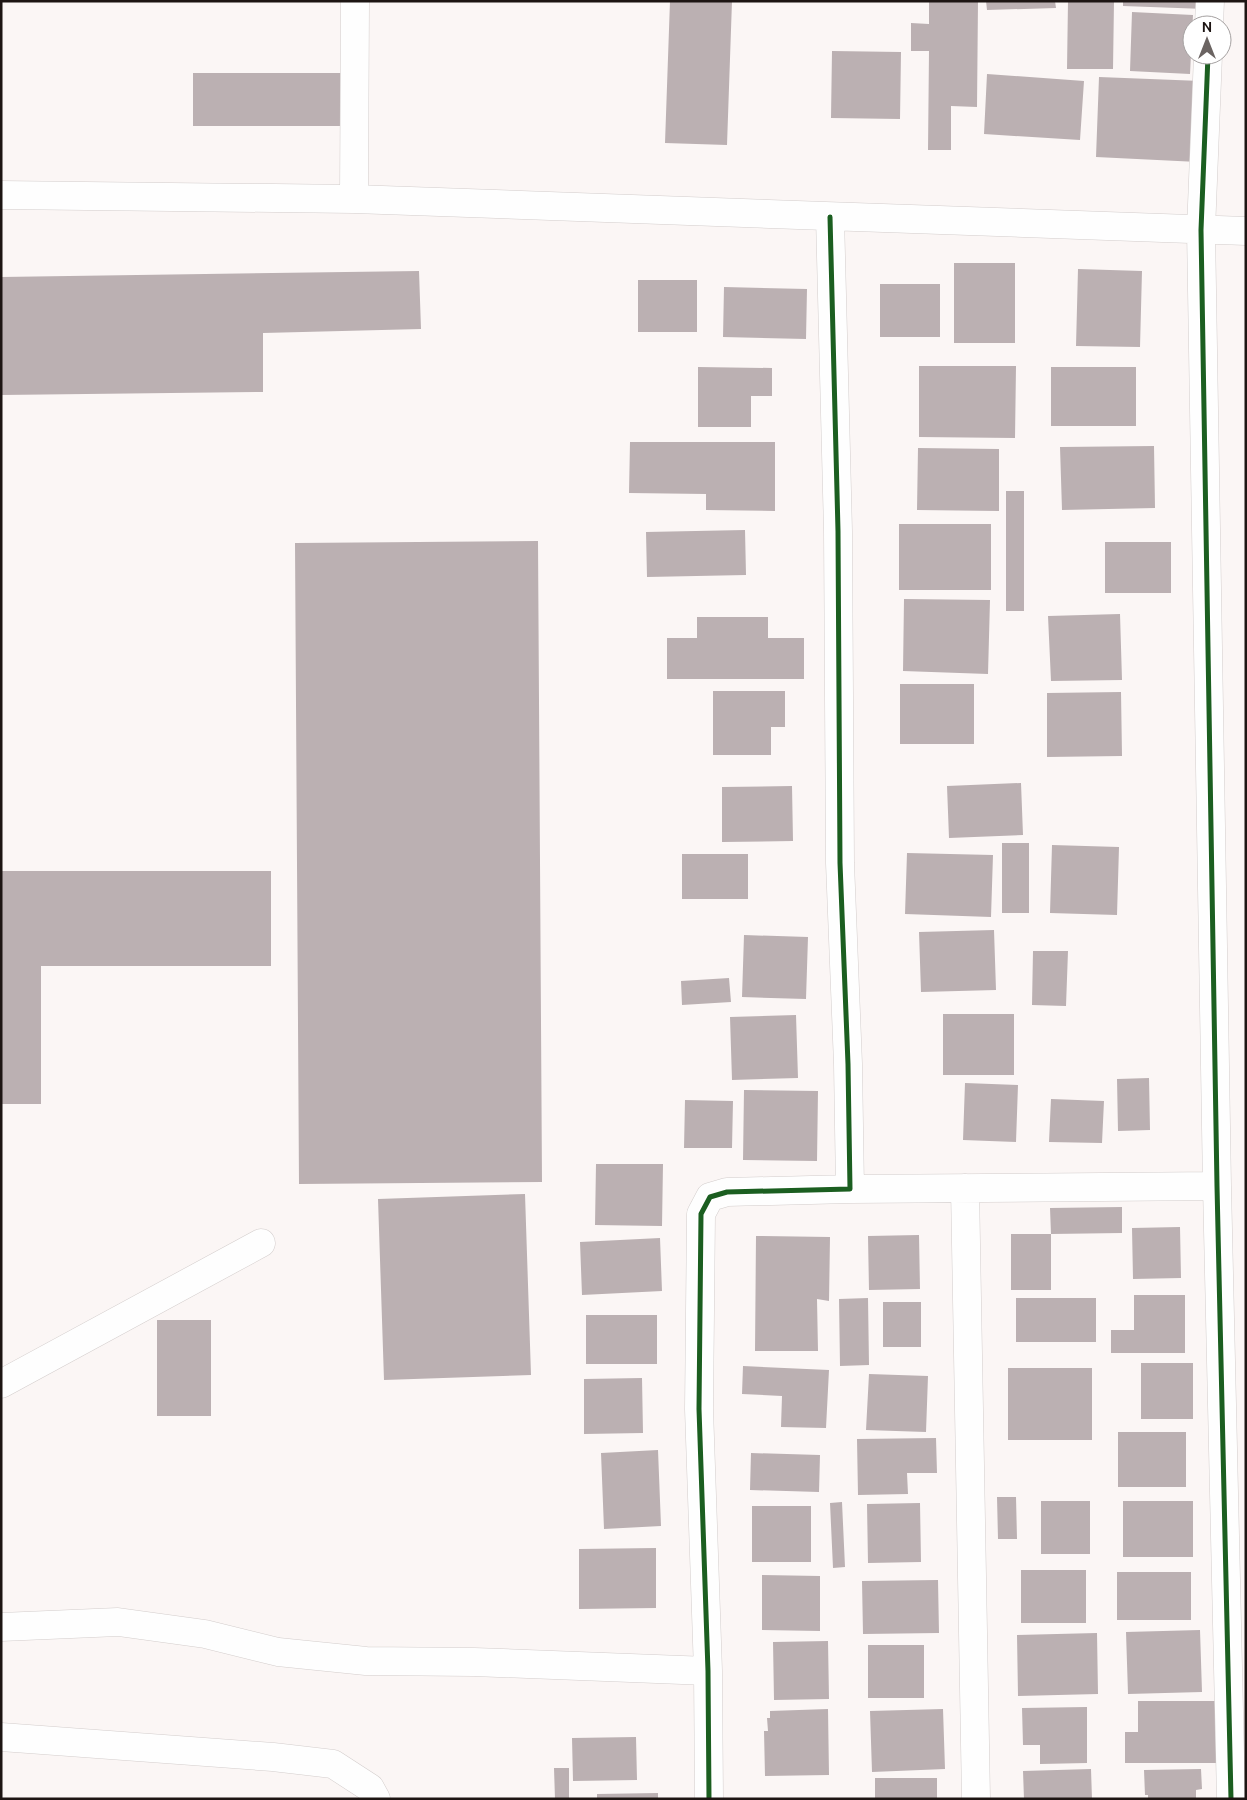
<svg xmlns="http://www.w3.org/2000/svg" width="1247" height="1800" font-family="Ubuntu,sans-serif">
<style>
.building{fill:#bbb0b2}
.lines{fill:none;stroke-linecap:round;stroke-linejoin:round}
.minor-casing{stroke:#d3cdcc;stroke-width:29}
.minor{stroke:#fefefe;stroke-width:28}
.cycleway-casing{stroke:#fff;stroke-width:8}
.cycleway{stroke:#1b5e20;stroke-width:5}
</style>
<rect width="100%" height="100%" fill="#fbf6f5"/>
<path class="building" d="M670,1H732L727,145L665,143Z
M929,1H978L977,107L951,106V150H928L929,51H911V23L929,24Z
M986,1H1055L1056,8L987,10Z
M1068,1H1114L1113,69H1067Z
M1123,1H1205V9L1123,6Z
M1132,12L1193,15L1190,74L1130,71Z
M832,51L901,52L900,119L831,118Z
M193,73H345V126H193Z
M987,74L1084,81L1080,140L984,134Z
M1099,77L1201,81L1198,162L1096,157Z
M954,263H1015V343H954Z
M1078,269L1142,271L1140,347L1076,346Z
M419,271L421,329L263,333V392L1,395V277Z
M638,280H697V332H638Z
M880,284H940V337H880Z
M724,287L807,289L806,339L723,337Z
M919,366H1016L1015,438L919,437Z
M698,367L772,368V396H751V427H698Z
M1051,367H1136V426H1051Z
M630,442H775V511L706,510V494L629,493Z
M1154,446L1155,508L1062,510L1060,447Z
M918,448L999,449V511L917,510Z
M1006,491H1024V611H1006Z
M899,524H991V590H899Z
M745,530L746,575L647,577L646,532Z
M538,541L542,1182L299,1184L295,543Z
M1105,542H1171V593H1105Z
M904,599L990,600L988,674L903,671Z
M1120,614L1122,680L1051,681L1048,616Z
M697,617H768V638H804V679H667V638H697Z
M900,684H974V744H900Z
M713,691H785V727H771V755H713Z
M1121,692L1122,756L1047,757V693Z
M1021,783L1023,835L949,838L947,786Z
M792,786L793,841L722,842V787Z
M1002,843H1029V913H1002Z
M1052,845L1119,847L1117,915L1050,913Z
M907,853L993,855L991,917L905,914Z
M682,854H748V899H682Z
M1,871H271V966H41V1104H1Z
M994,930L996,990L921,992L919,932Z
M744,935L808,937L806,999L742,997Z
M1033,951H1068L1066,1006L1032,1005Z
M729,978L731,1002L682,1005L681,981Z
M943,1014H1014V1075H943Z
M796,1015L798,1078L732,1080L730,1017Z
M1149,1078L1150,1130L1118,1131L1117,1079Z
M965,1083L1018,1085L1016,1142L963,1140Z
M744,1090L818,1091L817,1161L743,1160Z
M1051,1099L1104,1101L1102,1143L1049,1142Z
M685,1100L733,1101L732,1148H684Z
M596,1164H663L662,1226L595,1225Z
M525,1194L531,1375L384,1380L378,1199Z
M1122,1207V1233L1051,1234L1050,1208Z
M1180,1227L1181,1278L1133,1279L1132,1228Z
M1011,1234H1051V1290H1011Z
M919,1235L920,1289L869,1290L868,1236Z
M756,1236L830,1237L829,1301L817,1299L818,1351H755Z
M660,1238L662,1291L582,1295L580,1242Z
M1134,1295H1185V1353H1111V1330H1134Z
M868,1298L869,1365L840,1366L839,1299Z
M1016,1298H1096V1342H1016Z
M883,1302H921V1347H883Z
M586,1315H657V1364H586Z
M157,1320H211V1416H157Z
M1141,1363H1193V1419H1141Z
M743,1366L829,1370L826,1428L781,1427L782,1396L742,1394Z
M1008,1368H1092V1440H1008Z
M869,1374L928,1376L926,1432L866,1430Z
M642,1378L643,1433L584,1434V1379Z
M1118,1432H1186V1487H1118Z
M936,1438L937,1473H907L908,1494L858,1495L857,1439Z
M658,1450L661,1526L604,1529L601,1453Z
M751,1453L820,1455L819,1492L750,1490Z
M997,1497H1016L1017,1539H998Z
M1041,1501H1090V1554H1041Z
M1123,1501H1193V1557H1123Z
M842,1502L845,1567L833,1568L830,1503Z
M920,1503L921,1562L868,1563L867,1504Z
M752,1506H811V1562H752Z
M656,1548V1608L579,1609V1549Z
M1021,1570H1086V1623H1021Z
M1117,1572H1191V1620H1117Z
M762,1575L820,1576V1631L762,1630Z
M938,1580L939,1633L863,1634L862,1581Z
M1200,1630L1202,1692L1128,1694L1126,1632Z
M1097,1633L1098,1694L1018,1696L1017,1635Z
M828,1641L829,1699L774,1700L773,1642Z
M868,1645H924V1698H868Z
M1138,1701H1219V1763H1125V1732H1138Z
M1087,1707V1763L1040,1764V1745H1023L1022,1708Z
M828,1709L829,1775L765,1776L764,1731H768L767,1718H770V1711Z
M943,1709L945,1769L872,1772L870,1711Z
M636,1737L637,1780L573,1781L572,1738Z
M554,1768H569V1799H555Z
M1091,1769L1092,1799H1024L1023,1771Z
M1201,1769L1202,1789L1196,1790V1799H1148V1795H1145L1144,1770Z
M875,1778H937V1799H875Z
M658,1793V1799H597V1794Z"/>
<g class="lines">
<g class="minor-casing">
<path id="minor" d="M1209,25L1210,1
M1208,55L1201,230L1217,1186L1231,1799
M1,195L354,199L1246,231
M354,199L355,1
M965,1188L976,1799
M850,1189L1217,1186
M1,1384L261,1243
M1,1627L118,1622L205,1634L278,1652L366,1661L474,1662L708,1671
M1,1737L273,1757L333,1764L370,1788L376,1799
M709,1799L708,1671L699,1409L701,1214L710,1197L727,1192L850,1189L848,1064L840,863L838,531L830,217"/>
</g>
<use href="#minor" class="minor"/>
<g class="cycleway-casing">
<path id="cycleway" d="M1208,55L1201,230L1217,1186L1231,1799
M709,1799L708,1671L699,1409L701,1214L710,1197L727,1192L850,1189L848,1064L840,863L838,531L830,217"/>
</g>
<use href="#cycleway" class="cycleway"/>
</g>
<rect width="1247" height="1800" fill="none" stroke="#1d1513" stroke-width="5"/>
<g transform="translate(1207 40)"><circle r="24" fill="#ffffff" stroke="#a5a1a1"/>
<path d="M0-4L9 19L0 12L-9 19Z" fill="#6b6462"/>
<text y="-8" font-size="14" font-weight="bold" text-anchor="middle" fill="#1d1513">N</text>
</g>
</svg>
